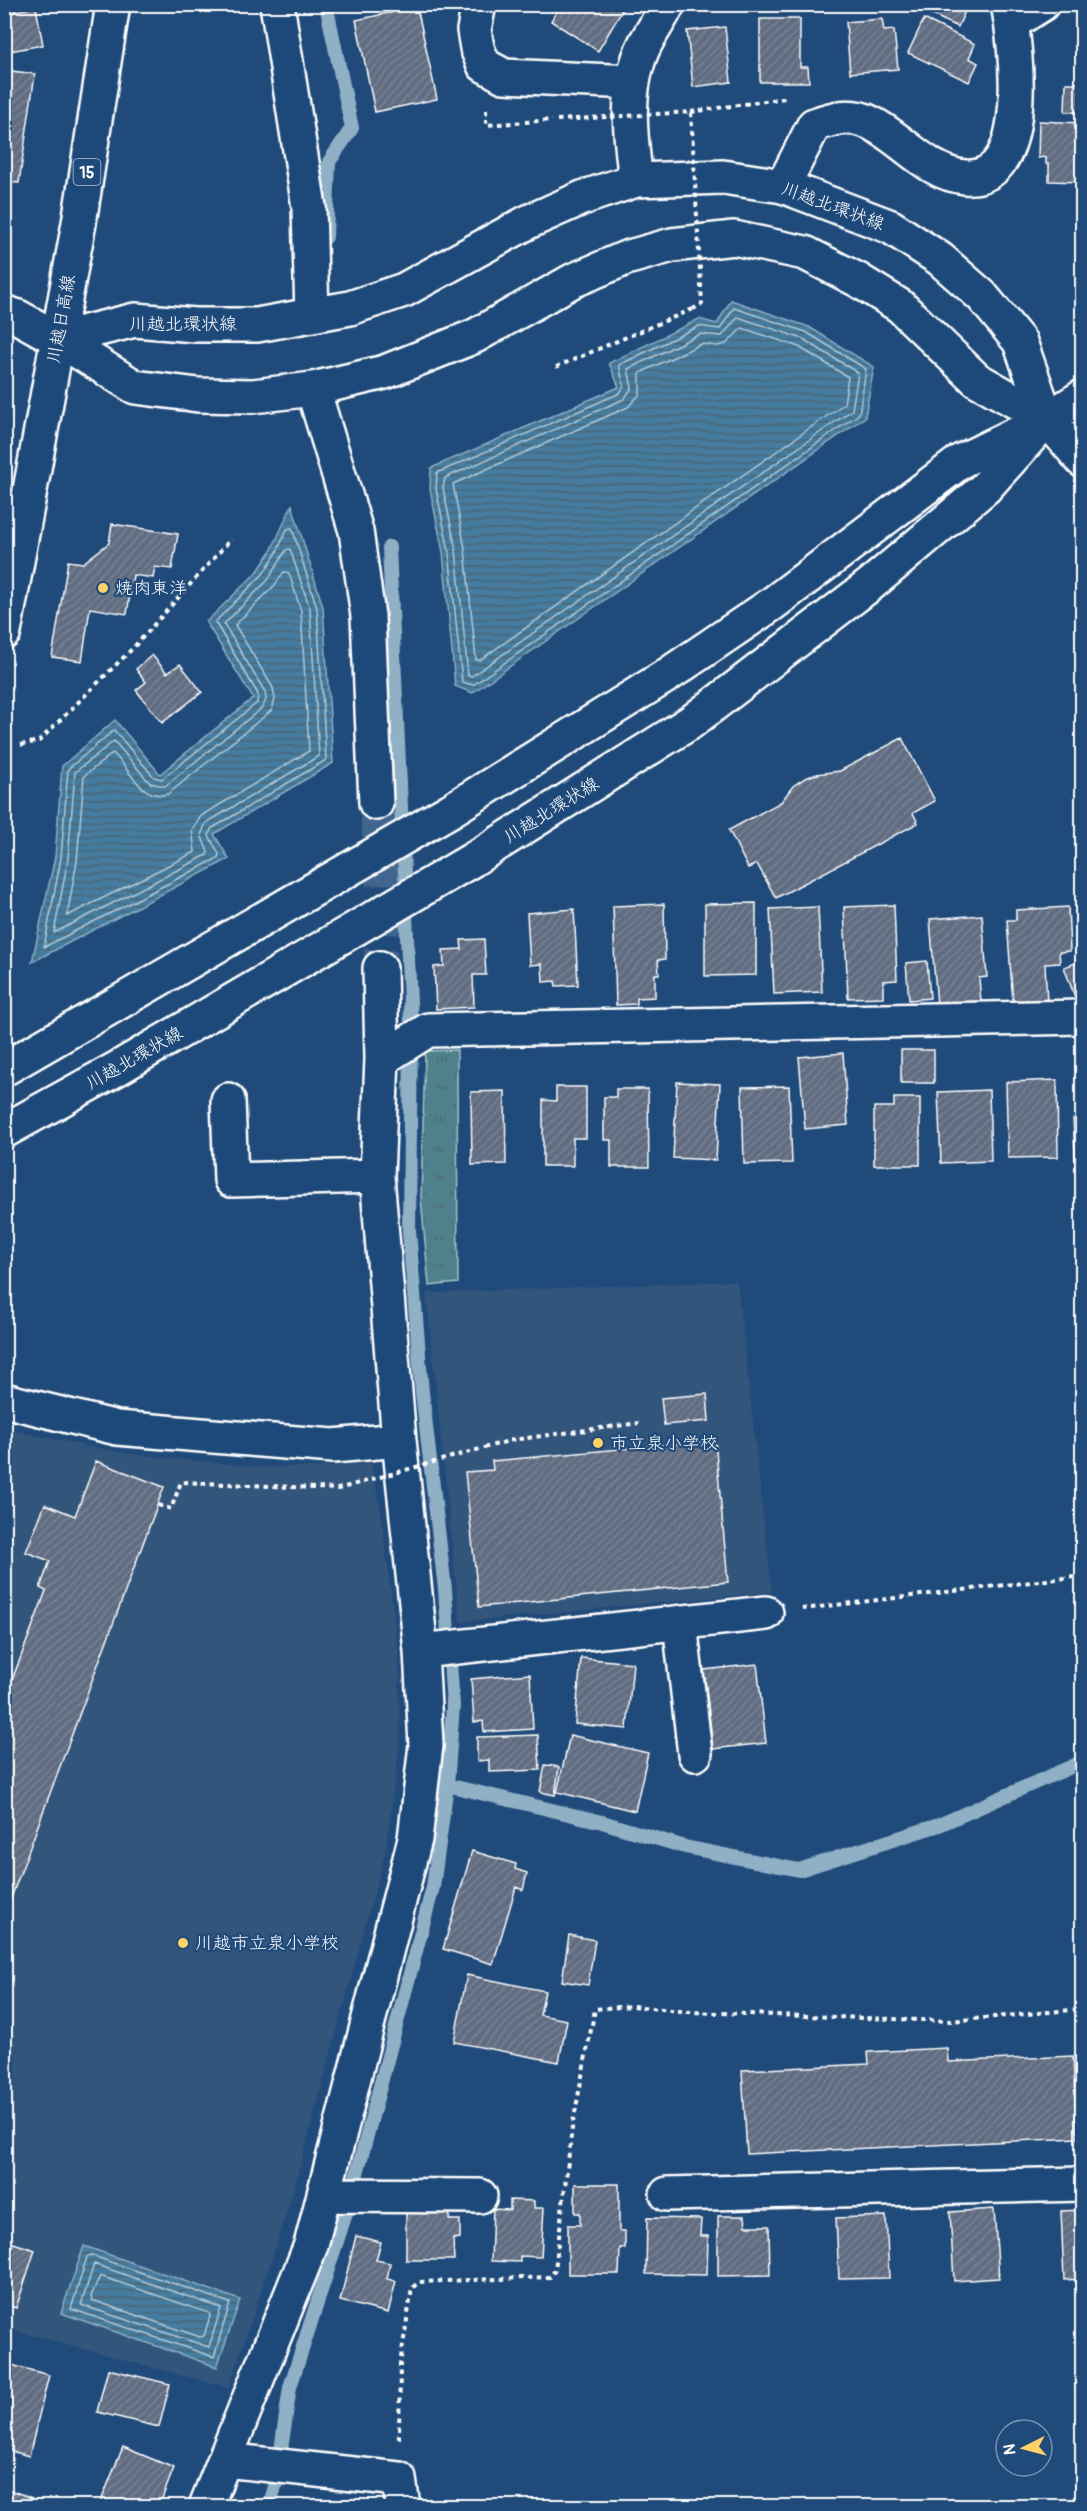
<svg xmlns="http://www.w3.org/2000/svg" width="1087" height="2511" font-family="Pangolin,'Klee One',sans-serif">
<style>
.built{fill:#33547c}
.grass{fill:url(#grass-tufts);stroke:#a7c0c6;stroke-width:1.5}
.water{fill:url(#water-rules);stroke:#8fb0c5;stroke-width:1.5}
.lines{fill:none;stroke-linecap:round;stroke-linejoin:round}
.shore{stroke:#b4cbd9;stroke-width:1.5}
.stream{stroke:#8fb0c5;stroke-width:14}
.building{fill:url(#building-hatch);stroke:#fff;stroke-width:1.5}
.minor-tunnel{stroke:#41658e;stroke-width:33;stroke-dasharray:33 16;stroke-linecap:butt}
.minor-casing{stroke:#fff;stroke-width:38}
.major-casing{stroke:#fff;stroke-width:38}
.path{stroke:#fff;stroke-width:4;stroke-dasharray:4.5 4.5;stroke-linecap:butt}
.minor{stroke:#1f4a7a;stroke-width:33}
.major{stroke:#1f4a7a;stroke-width:33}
.major-bridge-casing{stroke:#fff;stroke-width:38;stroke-linecap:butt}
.path-bridge{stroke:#fff;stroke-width:4;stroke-dasharray:4.5 4.5;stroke-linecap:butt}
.major-bridge{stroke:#1f4a7a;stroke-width:33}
.poi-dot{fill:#ffd166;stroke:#1f4a7a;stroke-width:2}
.labels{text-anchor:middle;stroke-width:4.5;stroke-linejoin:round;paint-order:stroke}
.shield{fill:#1f4a7a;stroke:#bcc9d7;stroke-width:1.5}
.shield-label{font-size:16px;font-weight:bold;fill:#fff}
.street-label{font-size:18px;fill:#fff;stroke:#1f4a7a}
.poi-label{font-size:18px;fill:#fff;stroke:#1f4a7a;text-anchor:start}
</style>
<defs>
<pattern id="grass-tufts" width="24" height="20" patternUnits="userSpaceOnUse" patternTransform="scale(1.5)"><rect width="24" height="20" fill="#4f818d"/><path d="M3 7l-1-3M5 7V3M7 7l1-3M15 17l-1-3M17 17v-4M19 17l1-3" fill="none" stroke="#4e6970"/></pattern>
<pattern id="water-rules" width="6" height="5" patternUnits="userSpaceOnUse" patternTransform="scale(1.5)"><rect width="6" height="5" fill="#447c9f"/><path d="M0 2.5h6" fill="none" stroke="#486476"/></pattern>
<pattern id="building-hatch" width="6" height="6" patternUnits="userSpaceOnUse" patternTransform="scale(1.5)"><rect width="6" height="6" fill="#616c81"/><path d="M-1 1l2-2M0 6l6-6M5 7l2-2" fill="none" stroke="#798294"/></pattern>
</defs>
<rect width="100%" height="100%" fill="#1f4a7a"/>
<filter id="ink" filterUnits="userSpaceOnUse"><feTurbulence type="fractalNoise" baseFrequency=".0167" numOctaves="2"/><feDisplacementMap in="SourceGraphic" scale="12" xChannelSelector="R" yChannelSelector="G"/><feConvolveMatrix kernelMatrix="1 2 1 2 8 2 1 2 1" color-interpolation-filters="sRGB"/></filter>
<g filter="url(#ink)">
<path class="built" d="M737,1281L772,1592L460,1622L426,1293Z
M4,1429L128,1454L257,1467H318L371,1462L381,1511L399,1659L400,1741L385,1854L290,2203L229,2388L5,2328Z"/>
<path class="grass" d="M457,1050L458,1283L429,1286L421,1198L425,1051Z"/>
<path class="water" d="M731,300L809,327L874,367L865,417L472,693L455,686L443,552L430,489L431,468L619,387L609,363L699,319L717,324Z
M292,505L323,607L333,763L214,834L229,859L32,962L55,857L62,766L115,720L160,774L253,698L206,622L258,571L271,551Z
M84,2246L240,2300L217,2367L61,2313Z"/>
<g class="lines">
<path class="shore" d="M734,308L806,332L866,369L859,414L473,685L462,682L449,551L436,489L437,473L620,393L624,386L619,365L699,326L720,329Z
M738,317L803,339L858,373L852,410L472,676H468L456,550L443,488L445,478L624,399L632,388L628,369L700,334L722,336Z
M742,328L799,347L848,377L844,404L480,660H476L465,549L453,484L628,407L640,394V373L701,344L717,346L726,344Z
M292,528L317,608L326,760L211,829L209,836L219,854L218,858L44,947L61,858L68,769L114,730L154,777L162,779L257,703L258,694L215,622L263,574L276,554L287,529Z
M290,549L310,609L319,756L206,823L201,835L208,852L207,855L54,933L68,859L75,772L114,741L150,783L165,786L262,708L266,700L265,692L224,624L268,580L286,550Z
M284,572L289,573L301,611L309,751L201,816L192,830L195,852L67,916L77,861L84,776L113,753C129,768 141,801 168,794L272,710L275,699L273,688L235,625L274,586Z
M90,2255L230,2303L214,2357L71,2309L87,2257Z
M94,2264L221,2308L209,2347L81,2305Z
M100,2276L209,2313L210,2316L204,2336L200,2337L92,2300L91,2296Z"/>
<path class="stream" d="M326,4L352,128L329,162L326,237
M447,1785L602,1822L685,1847L799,1870L939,1825L1082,1762
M270,2506L277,2478L290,2387L348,2207L433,1887L447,1785L453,1706L445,1589L422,1392L409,1231L411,1023L389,547"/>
</g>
<path class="building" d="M351,4H378L352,10Z
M561,4H626L598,51L551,21Z
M909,4H958L957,7L965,11L958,27Z
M36,7L43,45L4,52V13Z
M417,7L437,99L375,112L356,20Z
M760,19H800V67H808L809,82H760Z
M882,19L884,31L894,30L898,69L850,73L846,22Z
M924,19L975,44L969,58L978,63L969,82L908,53Z
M725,27L731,82L693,87L687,31Z
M4,70L35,74L19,183L4,182Z
M1066,83H1082V112H1065Z
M1039,121L1082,123V182L1049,181V164H1046V157L1038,158Z
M112,524L178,534L172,569L155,567L153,578L133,575L127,614L90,608L82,661L52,657L68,561L83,563L109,543Z
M1082,651V672L1079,652Z
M152,655L167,673L180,664L202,692L162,723L136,690L146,682L136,669Z
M902,738L935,801L913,813L918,823L776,898L757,864L748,868L729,830L781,802L793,786L805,778L817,774L840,771Z
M756,903V975L705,976V904Z
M664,904L665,959L658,960L659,974H655V997L637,998V1004L616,1005L613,906Z
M894,905L897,980L883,981V997L848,998L844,907Z
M818,907L822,992L774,994L770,909Z
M1068,907L1070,951L1059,952L1060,963L1045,964L1047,1002L1013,1004L1007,920H1016V910Z
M574,909L578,985L556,986L555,981L543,982L542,964L530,965L527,913Z
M982,915L987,977L979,978L981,1002L937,1005L930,919Z
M484,939L486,975H473L474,1007L436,1009L434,967L444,966L443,950L462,949L461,940Z
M927,961L930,998L909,1000L906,963Z
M1082,961V994L1075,997L1064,967Z
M901,1050H934V1083H901Z
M843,1053L848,1125L805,1129L799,1057Z
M1057,1080L1058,1157L1008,1158L1006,1082Z
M677,1082L720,1084L716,1160L673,1158Z
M789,1086L792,1163L744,1164L742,1087Z
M556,1087H586V1138H573V1166H543V1100L556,1101Z
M616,1089H648L649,1167H611V1140H604V1097H616Z
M989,1090L991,1161L941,1163L938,1092Z
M505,1091L506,1164L472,1165L471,1092Z
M894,1098H920V1165H874V1107H894Z
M1079,1103H1082V1169H1076L1073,1119H1080Z
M707,1394L709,1421L664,1425L661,1398Z
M715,1440L728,1582L479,1607L465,1472L493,1470L492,1461Z
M96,1461L164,1487L4,1917V1701L46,1591L40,1588L50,1561L26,1552L45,1504L75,1516Z
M581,1658L633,1663L627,1729L575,1724Z
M757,1664L766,1743L713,1749L704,1670Z
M530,1674L533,1729L484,1732L483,1721L474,1722L471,1679Z
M538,1735L540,1770L489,1772V1760L477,1761V1737Z
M570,1735L648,1753L635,1811L557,1792Z
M545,1765L559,1767L555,1795L540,1792Z
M472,1851L516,1864L515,1869L527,1873L523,1890L516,1887L493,1964L443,1949Z
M569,1935L595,1940L588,1985L562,1981Z
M467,1975L545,1991L540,2015L567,2020L559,2062L454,2042Z
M947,2048L948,2062L1073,2056L1077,2138L747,2154L742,2070L869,2064L868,2052Z
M575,2184H619V2231H625V2248H620L619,2274H568V2225H580V2213H575Z
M510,2200L534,2201V2208H544L541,2257L520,2256V2262L491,2261L493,2209L510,2210Z
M406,2209H450L449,2220H460V2238L453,2239L454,2260H406Z
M994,2209L999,2278L954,2281L950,2212Z
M1082,2210V2279L1064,2280L1061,2211Z
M718,2216H745L746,2226H769L770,2275L718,2276Z
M886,2216L889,2278L839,2279L836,2218Z
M647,2218L701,2219L700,2236H708L707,2275L646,2274Z
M356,2236L381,2242L376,2260L390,2263L387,2279L396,2281L388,2313L340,2301Z
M4,2240L35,2250L16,2308L4,2304Z
M4,2363L49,2375L29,2456L4,2449Z
M108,2369L170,2384L159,2427L97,2412Z
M123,2447L174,2468L159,2506H99Z
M4,2488L32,2498L29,2506H4Z"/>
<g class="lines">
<path class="minor-tunnel" d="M376,803L384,906L380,968"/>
<g class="minor-casing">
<path id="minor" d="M277,4L309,207L312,315
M479,4L474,30L477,48L484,65L504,76L633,82
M1012,23L1042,4
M636,180C630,136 624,87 645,44C652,31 661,18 668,4
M783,186L814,125C833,118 851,113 871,123C902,138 928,174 965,177C1034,183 1016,45 1008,4
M4,312L18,317L58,339
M313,389L356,531L368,616L376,803
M1047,419L1082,460
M382,1059L428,1030L1082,1017
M228,1100L231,1180L377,1176
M4,1400L117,1428L333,1446L399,1440
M680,1623L695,1754
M421,1651L766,1613
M667,2194L1082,2184
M324,2195L480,2196
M225,2460L399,2479L403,2506
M206,2506L311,2245L415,1839L426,1745L421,1651L399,1440L377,1176L382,1059L380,968"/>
</g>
<g class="major-casing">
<path id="major" d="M58,339L135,320L195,325H257L350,308L404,290L528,222L582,198L636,180L723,177L783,186L891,227L940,259L982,296L1020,342L1047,419
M58,339L135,387L198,395L253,396L313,389L385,372L475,336L572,281L626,258L672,245L734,238L805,253L858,280L900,306L976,379L1047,419
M4,632L79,223L113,4
M451,810L666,676L772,604L961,461L1047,419L1082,397
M472,860L691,722L871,584L985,488L1036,431"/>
</g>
<path class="path" d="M486,110V125L552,120
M691,112L785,98
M556,367L693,309
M21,745L39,741L133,648L231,539
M609,1427L639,1423
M802,1609L1082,1576
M399,2439L400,2364L412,2288L419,2282L550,2277L555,2270L572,2128L595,2009L632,2006L690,2012L951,2021L1082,2009"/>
<use href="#minor" class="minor"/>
<use href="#major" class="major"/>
<g class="major-bridge-casing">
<path id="major-bridge" d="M4,1069L451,810
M4,1131L118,1068L472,860"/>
</g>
<path class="path-bridge" d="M557,120L691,112L702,304L693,309
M158,1505L171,1509L181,1482L338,1489L512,1440L609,1427"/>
<use href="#major-bridge" class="major-bridge"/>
</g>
</g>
<g class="poi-dot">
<circle cx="103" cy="588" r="6"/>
<circle cx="598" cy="1443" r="6"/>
<circle cx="183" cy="1943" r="6"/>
</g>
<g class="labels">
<rect class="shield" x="73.5" y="159" width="27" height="26" rx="4.5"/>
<g class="shield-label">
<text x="87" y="178">15</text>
</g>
<g class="street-label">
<text transform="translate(833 206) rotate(20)" y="6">川越北環状線</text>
<text transform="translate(61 319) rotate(-80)" y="6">川越日高線</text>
<text x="183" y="330">川越北環状線</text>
<text transform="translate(551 810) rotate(-32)" y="6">川越北環状線</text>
<text transform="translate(134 1058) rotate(-30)" y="6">川越北環状線</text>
</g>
<g class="poi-label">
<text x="115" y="594">焼肉東洋</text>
<text x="610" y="1449">市立泉小学校</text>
<text x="195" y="1949">川越市立泉小学校</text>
</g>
</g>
<rect width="1087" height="2511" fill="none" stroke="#1f4a7a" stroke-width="24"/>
<rect x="12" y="12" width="1063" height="2487" fill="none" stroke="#fff" stroke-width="2" filter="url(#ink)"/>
<g transform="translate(1024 2448) rotate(264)"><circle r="28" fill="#1f4a7a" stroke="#7992af" stroke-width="1.5"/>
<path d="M0-4.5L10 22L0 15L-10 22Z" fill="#ffd166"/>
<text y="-9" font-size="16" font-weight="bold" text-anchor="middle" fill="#ffffff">N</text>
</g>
</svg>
